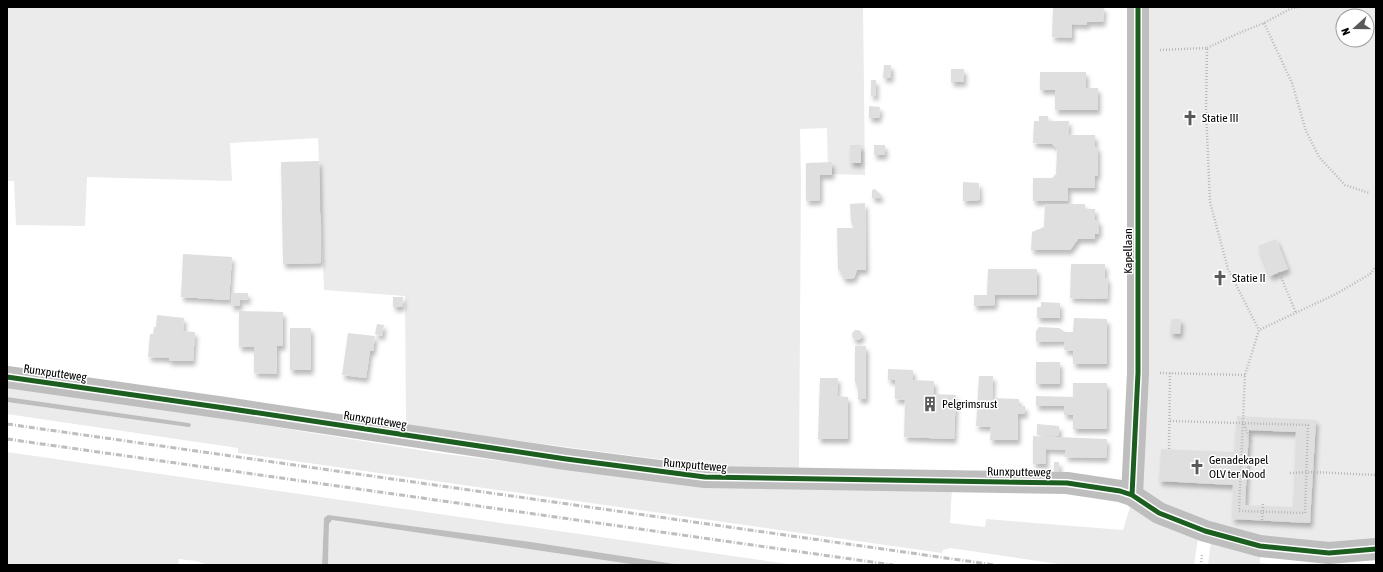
<svg xmlns="http://www.w3.org/2000/svg" width="1383" height="572" font-family="'Asap Condensed',sans-serif">
<style>
.green{fill:#ebebeb;fill-rule:evenodd}
.water{fill:#bebebe}
.building{fill:#dfdfdf;fill-rule:evenodd;filter:url(#shadow)}
.lines{fill:none;stroke-linecap:round;stroke-linejoin:round}
.path{stroke:#b9b9b9;stroke-width:2.5;stroke-dasharray:1 2;stroke-linecap:butt}
.minor{stroke:#bebebe;stroke-width:22}
.rail{stroke:#bebebe;stroke-width:3;stroke-dasharray:6 2 1 2;stroke-linecap:butt}
.cycleway-casing{stroke:#fff;stroke-width:8}
.cycleway{stroke:#1b5e20;stroke-width:5}
.labels{text-anchor:middle;stroke-width:3;stroke-linejoin:round;paint-order:stroke}
.poi-label{font-size:12px;fill:#000;stroke:#fff;text-anchor:start}
.street-label{font-size:12px;fill:#000;stroke:#fff}
</style>
<defs>
<filter id="shadow"><feDropShadow dx="2.5" dy="4.5" stdDeviation="2" flood-color="#0004"/></filter>
</defs>
<rect width="100%" height="100%" fill="#fff"/>
<path class="green" d="M7,7H863L865,175L828,174L827,128L800,129L801,180L799,468L727,470L680,462L439,430L406,424L405,296L324,290L318,138L230,143L232,181L87,177L85,226L16,225L14,181H7Z
M1141,7H1376V544L1323,549L1225,534L1139,492ZM1343,16H1367V40H1343Z
M7,385L67,394L438,453L719,488H952L950,523L985,527L986,519L1123,530L1130,507L1135,508L1198,538L1194,565H1065L950,548L943,550L942,553L238,453V448L7,414V402L188,427L189,423L7,397Z
M7,452L795,565H681L531,542L324,519L322,565H208L196,561L179,559L178,565H7Z
M332,520L637,565H328L329,524Z
M1211,542L1260,556V563L1278,565H1208Z"/>
<path class="water" d="M7,397L189,423L191,424L190,427H188L7,402Z
M328,515L531,542L681,565H637L332,520L329,524L328,565H322L324,518Z"/>
<path class="building" d="M1053,7H1104L1103,22H1087V25L1072,24V38L1052,37Z
M884,65H891V78H883Z
M951,69H964V82H951Z
M1040,72H1086V88H1098V110H1055V90H1040Z
M871,80H876V96H871Z
M869,106L880,107L879,118H869Z
M1039,116H1048V121H1069L1068,135H1095V147H1098V176L1095,175V188H1068V201H1033V178H1052L1056,174L1057,148L1052,144L1033,143L1034,121H1039Z
M850,145H861V163H850Z
M874,145H885V155H874Z
M319,161L321,263L283,264L281,162Z
M832,162V175H820V200L806,201V163Z
M963,182L979,183L980,200L963,201Z
M875,189L881,195V198H872V190Z
M865,203L866,270H857L854,278L847,279L843,278L840,270H838L837,228H854V223H851L850,204Z
M1045,204H1085V209H1095V220H1099V234H1095V239H1078L1070,250H1031L1032,232L1044,227Z
M1276,239L1288,269L1270,276L1258,246Z
M183,254L232,257L229,300L181,297Z
M1071,264H1105V278H1108L1107,299L1070,298Z
M988,269H1037V295H995V305L974,306V295H987Z
M231,293H248V300L240,299V306H231Z
M393,297H403L402,307H393Z
M1041,302L1060,303V318H1037V307H1041Z
M239,311L283,312V346H277V374L254,373V347H239Z
M157,315L184,318L183,331L195,332L193,361H169V358L148,357L150,334H153L154,327H156Z
M1074,318L1107,319V364H1073V351L1064,350L1065,341L1036,342V331L1039,327L1059,328L1065,332H1073Z
M1171,319H1181L1180,334L1170,333Z
M377,324L384,325L382,336L375,334Z
M290,328H311V370H290Z
M852 335a5 5 0 1 1 10 0a5 5 0 1 1-10 0Z
M348,333L375,336L373,351H370L366,378L342,375Z
M855,346H866V399H858V388L855,382Z
M1036,362H1060V384H1036Z
M888,369L913,370V380L934,381V394L956,395L954,439L904,437L905,400L895,399V380H888Z
M979,376H993L992,398L1019,399V406H1025V414H1018V440H990L991,427L976,426Z
M820,378H838L837,396L848,397V439H818Z
M1073,383H1107V429H1073V415H1064V406H1036V396L1073,397Z
M1237,416L1316,420L1310,523L1232,519L1233,485L1159,481L1161,449L1234,452ZM1249,430L1296,432L1293,507L1245,505Z
M1037,424L1059,426V436L1037,435Z
M1033,436L1107,439L1106,458L1065,457L1066,450L1046,449V464H1033Z
M1054,462H1059V473L1054,472Z"/>
<g class="lines">
<path class="path" d="M1264,23L1292,83L1306,131L1319,157L1345,185L1369,193
M1207,48L1239,33L1264,23L1290,9L1299,7
M1160,50L1207,48L1206,110L1210,202L1228,269L1259,330
M1279,272L1296,313
M1160,373L1245,375
M1170,421L1308,425L1305,513L1239,511L1245,375L1259,330L1336,294L1370,274L1376,266
M1244,424L1251,442
M1169,449L1170,373
M1290,473L1313,472L1376,475
M1262,523L1263,502
M1201,565L1202,554"/>
<path class="minor" d="M7,377L225,408L566,459L705,477L1067,483L1120,491L1132,495L1159,513L1205,531L1260,546L1329,553L1376,549
M1132,495L1138,373V7"/>
<path class="rail" d="M7,424L995,565
M7,439L893,565"/>
<g class="cycleway-casing">
<path id="cycleway" d="M7,377L225,408L566,459L705,477L1067,483L1120,491L1132,495L1159,513L1205,531L1260,546L1329,553L1376,549
M1132,495L1138,373V7"/>
</g>
<use href="#cycleway" class="cycleway"/>
</g>
<defs>
<g id="church-bare" transform="scale(1.2)"><path d="M-1.2-6h2.4v3.5h3.3v2.4h-3.3V6h-2.4V-.1h-3.3v-2.4h3.3Z" fill="#595959" stroke="#fff" stroke-width="2.5" paint-order="stroke"/></g>
<g id="building-bare" transform="scale(1.2)"><path d="M-4-6H4V6H1V3H-1V6H-4ZM-2.5-4.3h1.7v1.8h-1.7ZM.8-4.3h1.7v1.8H.8ZM-2.5-1h1.7V.8h-1.7ZM.8-1h1.7V.8H.8Z" fill="#595959" stroke="#fff" stroke-width="2.5" paint-order="stroke"/></g>
</defs>
<g fill-rule="evenodd">
<use href="#church-bare" x="1190" y="118"/>
<use href="#church-bare" x="1220" y="278"/>
<use href="#building-bare" x="930" y="404"/>
<use href="#church-bare" x="1197" y="467"/>
</g>
<g class="labels">
<g class="poi-label">
<text x="1202" y="122">Statie III</text>
<text x="1232" y="282">Statie II</text>
<text x="942" y="408">Pelgrimsrust</text>
<text x="1209" y="464">Genadekapel<tspan x="1209" dy="14">OLV ter Nood</tspan></text>
</g>
<g class="street-label">
<text transform="translate(1128 251) rotate(-90)" y="4">Kapellaan</text>
<text transform="translate(55 373) rotate(8)" y="4">Runxputteweg</text>
<text transform="translate(375 420) rotate(9)" y="4">Runxputteweg</text>
<text transform="translate(695 465) rotate(5)" y="4">Runxputteweg</text>
<text transform="translate(1019 472) rotate(1)" y="4">Runxputteweg</text>
</g>
</g>
<rect width="1383" height="572" fill="none" stroke="#000000" stroke-width="16"/>
<g transform="translate(1355 28) rotate(249)"><circle r="19" fill="#ffffff" stroke="#999999"/>
<path d="M0-3L7 15L0 10L-7 15Z" fill="#595959"/>
<text y="-6" font-size="11" font-weight="bold" text-anchor="middle" fill="#000000">N</text>
</g>
</svg>
